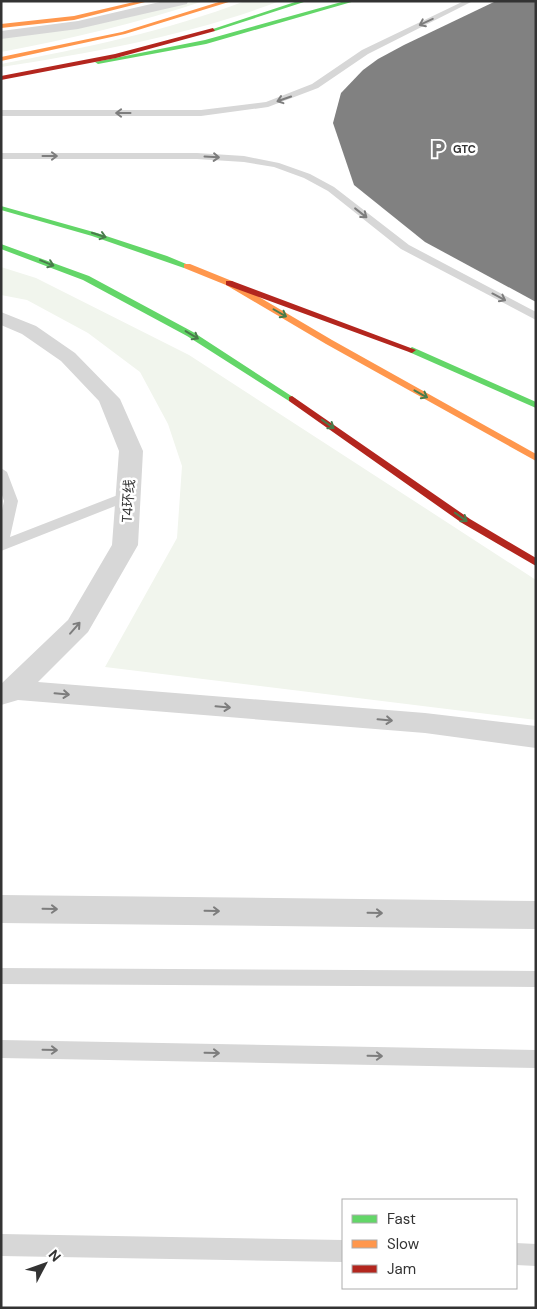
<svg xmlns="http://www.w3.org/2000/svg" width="537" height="1309" font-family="'DM Sans','Noto Sans SC',sans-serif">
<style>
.green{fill:#f1f5ed}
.building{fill:#818181}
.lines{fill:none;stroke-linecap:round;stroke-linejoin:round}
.lane{fill:#d7d7d7;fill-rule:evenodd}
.street{fill:#d7d7d7;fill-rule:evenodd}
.fast{fill:#63d668;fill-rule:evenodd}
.slow{fill:#ff974d;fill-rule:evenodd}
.jam{fill:#b3261e;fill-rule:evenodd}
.oneway{stroke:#7d7d7d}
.oneway2{stroke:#497c4b}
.labels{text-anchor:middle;stroke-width:5;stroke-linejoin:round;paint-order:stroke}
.far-poi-label{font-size:11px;font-weight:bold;fill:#333;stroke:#fff;text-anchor:start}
.street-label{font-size:14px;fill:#333;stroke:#fff}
</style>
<rect width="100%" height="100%" fill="#fff"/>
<path class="green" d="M197,1H204C137,23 70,39 1,52V38L80,28Z
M245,1H280C190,35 96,52 1,67V64C84,48 167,31 245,1Z
M1,267L36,278L189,355L536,580V720L105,667L177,538L182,466L168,424L140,372L88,333L27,300L1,295Z"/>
<path class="building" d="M496,1H536V302L425,242L354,185L333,123L341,93L363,70L378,59L404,45Z"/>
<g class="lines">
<path class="lane" d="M464,1H473L368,54L318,88L268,107L201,116H1V110H201L266,102L312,84L362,50Z
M1,153H197L244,156L279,163L310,174L334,187L409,245L536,312V320L401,249L328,191L304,178L274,167L244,162L197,159H1Z
M1,468L7,472L18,501L10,537L123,493L128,492L135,496L133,499L1,551V515L4,501L1,492Z
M1,968L536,971V987L1,984Z
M1,1040L536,1050V1068L1,1058Z
M1,1234L343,1240V1262L1,1256Z
M516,1243L536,1244V1266L516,1265Z"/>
<path class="street" d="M164,1H188L187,4L78,29L1,39V31L78,21Z
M1,312L36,326L75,353L120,399L143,451L138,545L88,632L38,682L425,713L536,726V748L425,733L18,700L1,705V684L68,620L112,545L119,451L99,401L61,361L22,334L1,325Z
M1,895L536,901V929L1,923Z"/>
<path class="fast" d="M298,1H307L215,31L210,30Z
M345,1H355L206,44L98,64L95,62L205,40Z
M1,206L97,233L167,256L191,266L184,268L92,236L1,210Z
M1,244L89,276L193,332L296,399L295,401H289L187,336L83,280L1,249Z
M412,347L536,402V408L409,352L408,350Z"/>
<path class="slow" d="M138,1H149L74,20L1,28V24L74,16Z
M222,1H232L125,34L1,61V57L122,32Z
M184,264H190L232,281L332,340L536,454V461L326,344L226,285L184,268Z"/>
<path class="jam" d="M213,28L215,31L116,58L1,80V76L115,54Z
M226,281H232L416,350L412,353L409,352L226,285Z
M292,396L470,519L536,558V566L462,523L289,401V397Z"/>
</g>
<defs><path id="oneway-shaft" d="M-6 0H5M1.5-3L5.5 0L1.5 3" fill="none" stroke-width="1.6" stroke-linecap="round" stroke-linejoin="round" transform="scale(1.25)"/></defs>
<g class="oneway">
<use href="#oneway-shaft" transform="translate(426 22) rotate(155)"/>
<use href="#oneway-shaft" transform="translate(284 99) rotate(161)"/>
<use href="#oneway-shaft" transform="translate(123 113) rotate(-180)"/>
<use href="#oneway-shaft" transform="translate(50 156)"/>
<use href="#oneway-shaft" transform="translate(212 157) rotate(3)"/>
<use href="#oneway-shaft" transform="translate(361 213) rotate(38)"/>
<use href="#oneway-shaft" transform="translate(499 297) rotate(28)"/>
<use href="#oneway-shaft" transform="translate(75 628) rotate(-49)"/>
<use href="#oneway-shaft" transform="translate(62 694) rotate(5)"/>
<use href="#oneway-shaft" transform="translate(223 707) rotate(5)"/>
<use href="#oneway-shaft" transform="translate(385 720) rotate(5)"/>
<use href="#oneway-shaft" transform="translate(50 909) rotate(1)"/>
<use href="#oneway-shaft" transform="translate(212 911) rotate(1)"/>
<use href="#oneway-shaft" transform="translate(375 913) rotate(1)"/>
<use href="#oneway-shaft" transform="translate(50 1050) rotate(1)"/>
<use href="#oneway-shaft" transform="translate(212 1053) rotate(1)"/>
<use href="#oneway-shaft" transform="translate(375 1056) rotate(1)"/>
</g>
<g class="oneway2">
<use href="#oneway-shaft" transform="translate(99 235) rotate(18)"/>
<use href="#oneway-shaft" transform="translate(47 263) rotate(22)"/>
<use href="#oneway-shaft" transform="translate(280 313) rotate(30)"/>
<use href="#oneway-shaft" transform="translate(192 335) rotate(31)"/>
<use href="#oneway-shaft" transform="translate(421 394) rotate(29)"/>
<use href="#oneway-shaft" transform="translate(328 424) rotate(35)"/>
<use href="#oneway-shaft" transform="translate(461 517) rotate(35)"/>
</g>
<defs>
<g id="parking-bare" transform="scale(1.5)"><path d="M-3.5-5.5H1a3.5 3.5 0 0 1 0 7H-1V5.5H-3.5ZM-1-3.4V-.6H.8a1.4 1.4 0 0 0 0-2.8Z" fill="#7a7a7a" stroke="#fff" stroke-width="2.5" paint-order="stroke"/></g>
</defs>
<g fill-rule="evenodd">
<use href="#parking-bare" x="438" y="149"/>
</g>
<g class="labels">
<g class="far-poi-label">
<text x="453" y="153">GTC</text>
</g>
<g class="street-label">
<text transform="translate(128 501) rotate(-86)" y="5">T4环线</text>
</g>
</g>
<rect width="537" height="1309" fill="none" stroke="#333333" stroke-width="5"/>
<rect x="342" y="1199" width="175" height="90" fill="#ffffff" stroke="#adadad"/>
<rect x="352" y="1215" width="25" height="8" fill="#63d668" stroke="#adadad"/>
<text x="387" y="1224" font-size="15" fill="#333333">Fast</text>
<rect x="352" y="1240" width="25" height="8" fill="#ff974d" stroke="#adadad"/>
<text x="387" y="1249" font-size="15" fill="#333333">Slow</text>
<rect x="352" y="1265" width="25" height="8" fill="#b3261e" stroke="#adadad"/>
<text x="387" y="1274" font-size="15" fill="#333333">Jam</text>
<g transform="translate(45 1264) rotate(49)" stroke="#ffffff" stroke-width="4" paint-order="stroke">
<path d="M0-4L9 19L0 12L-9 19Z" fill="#333333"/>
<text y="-8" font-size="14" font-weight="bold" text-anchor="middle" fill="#333333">N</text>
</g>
</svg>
